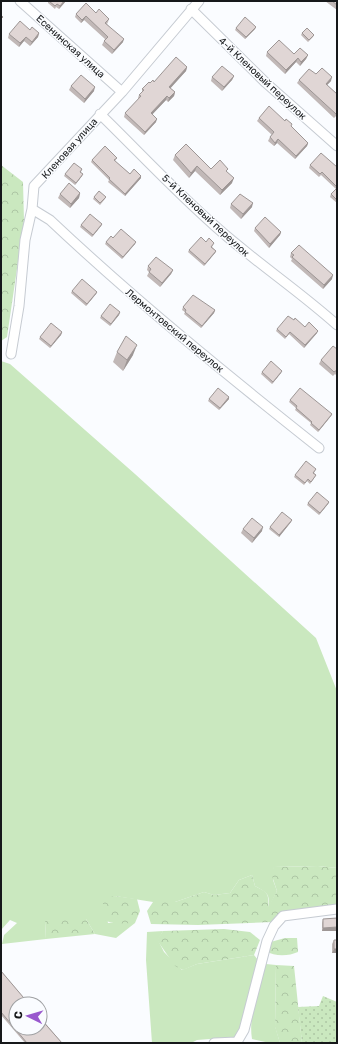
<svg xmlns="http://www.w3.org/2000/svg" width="338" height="1044" font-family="Rubik,sans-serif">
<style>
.grass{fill:#cae8bf}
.forest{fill:url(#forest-crowns)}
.park{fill:url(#park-dots)}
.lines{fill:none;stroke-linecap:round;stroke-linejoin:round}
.minor-casing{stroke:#c6cbd2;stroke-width:11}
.minor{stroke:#fff;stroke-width:9}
.wall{fill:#c1b8b7}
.shaded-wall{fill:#9d9695}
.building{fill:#e0d6d5;stroke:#9d9695}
.labels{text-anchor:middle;stroke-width:3;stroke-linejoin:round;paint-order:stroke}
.street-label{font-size:10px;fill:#16181a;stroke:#fafcff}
</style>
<defs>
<pattern id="forest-crowns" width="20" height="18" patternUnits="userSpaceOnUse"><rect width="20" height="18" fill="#cae8bf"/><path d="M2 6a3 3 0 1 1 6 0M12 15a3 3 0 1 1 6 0" fill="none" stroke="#adc6a4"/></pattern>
<pattern id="park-dots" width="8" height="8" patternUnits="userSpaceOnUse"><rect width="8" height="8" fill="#cae8bf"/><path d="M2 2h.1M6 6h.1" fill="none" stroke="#adc6a4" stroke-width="1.8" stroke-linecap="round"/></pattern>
</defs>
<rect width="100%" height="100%" fill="#fafcff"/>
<path class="grass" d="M1,361L10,364L135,474L316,638L337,691V868L318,866L274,867L273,880L277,891L268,909C270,894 269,894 255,886L252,875L239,880L230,893L214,895L204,892L175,902H153L115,896L104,905L108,923H135L116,938L95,934L86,919L45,921L46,939L2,944L4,935L17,923L10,920L1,930Z
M163,931L158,940L164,952L182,970L197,964L254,955L258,960L241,1029L236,1037L197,1040L191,1043H152L146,960L147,932Z
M266,964L276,965L275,1026L280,1043H270L252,1039C248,1015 259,987 266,964Z"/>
<path class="forest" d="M1,165L23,182L24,221L7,337L1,341Z
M318,866L337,868V905L273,922L198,925L151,924L147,911L153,902H175L204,892L214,895L230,893L239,880L252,875L255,886C268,893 269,893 268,907L277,891L271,873L274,867Z
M115,896L137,899L140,911L135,923C120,923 106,927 99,912L104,905L102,902L105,898Z
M61,918L86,919L95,934L46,939L45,921Z
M224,929L250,932L260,940L254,955L197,964L183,970L175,966L157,940L163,931Z
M285,938H297L298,952C289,956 275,957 266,951L267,943Z
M276,965L294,966L302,1043H280L275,1027Z"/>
<path class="park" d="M323,996L337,1002V1043H302L298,1007L319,1006Z"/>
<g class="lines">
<g class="minor-casing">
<path id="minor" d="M20,1L122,92
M191,9L266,83L337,146
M100,114C138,151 175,191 215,226C254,261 298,290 337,325
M32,209L50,220C136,301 227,375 319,448
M11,354L19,306L25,240L32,209L34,186L122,92L199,1
M214,1043L237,1042L244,1030L267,941L274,926L283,916L337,909"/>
</g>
<use href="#minor" class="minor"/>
</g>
<path class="wall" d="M48,1H66L59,9L56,7L55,9L48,3Z
M325,1H337V10Z
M96,13L109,19L108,22L107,24L123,42L112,54L102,45L105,39L84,20L81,23L75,17L76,14Z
M256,27L255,29L245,39L235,30L236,28Z
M30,30L39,33L38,37L30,46L24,41L19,47L8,38L9,34Z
M302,33L314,35L313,37L308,42L301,35Z
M267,52L308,55L306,59L300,66L296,62L285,74L266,56Z
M187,67L186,71L170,88L175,92L174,96L168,102L166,100L152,114L156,122L144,135L124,117L125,113L139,99L138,98L139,95L142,92V89L154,82Z
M316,74L331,81L327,85L337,94V115L334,118L297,83L299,80Z
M234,76L232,80L222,91L211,81L212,77Z
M71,86L94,91L84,103L69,90Z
M259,118L291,127L308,143L307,146L295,159L277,143L274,146L268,141L270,137L272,135L257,121Z
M175,155L211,169L227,172L232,183L220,195L195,171L189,178L173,160Z
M117,158L115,161L130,174L141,178L125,196L108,182L109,180L91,162L92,160Z
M310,165L337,167V203L330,197L331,194L336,189L321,175L319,177L309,168Z
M82,169L81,172L82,176L75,185L64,176L65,174Z
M80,193L79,198L70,208L58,198L60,194Z
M94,197H106L105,199L100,205L93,199Z
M231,204L252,207L241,219L230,208Z
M102,224L101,226L92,237L80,227L81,225Z
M255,228L281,232L280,235L269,248L254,231Z
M113,238L135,244L122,259L105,244L106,242Z
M206,242L214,243L212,247L216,251L215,253L204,266L188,252L189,250Z
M291,253L332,279L323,289L291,261L292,259L290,257Z
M148,266L173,270L171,274L160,287L147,276L149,272L147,270Z
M72,291L97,292L96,294L86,306L71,293Z
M183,307L215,310L214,313L201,328L184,314L185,312L182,310Z
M120,312L119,315L110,326L100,318L101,316Z
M294,320L305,327L317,333L304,348L289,334L285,339L276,331L277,329Z
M62,332L61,335L50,348L39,339L40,337Z
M337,349V376L335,374L333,376L319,364L321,360Z
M117,352L133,355L123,371L113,362Z
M262,372L281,373L272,384L261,374Z
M229,397V399L219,410L208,401L209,399Z
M290,400L332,414L331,416L318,432L310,425L311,423L295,410L296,408L289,402Z
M316,469L314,473L316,475L315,477L310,484L307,481L304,485L294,477L295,475Z
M329,502L328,504L319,515L307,505L308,503Z
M291,522L279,537L269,529L270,527Z
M243,529L262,531L252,543L241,533Z
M337,918V931H322V923L323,919Z
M334,940L337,953H332V944Z
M1,971L62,1043H25L1,1015Z"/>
<path class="shaded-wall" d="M64,1H66L59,9L60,6Z
M86,16L84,20L81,23L82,20Z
M256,27L255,29L245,39L246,37Z
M39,33L38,37L30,46L32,42Z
M26,37L24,41L19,47L20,43Z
M124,39L123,42L112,54L114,50Z
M308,55L306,59L300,66L301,62Z
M298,58L296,62L285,74L286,70Z
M187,67L186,71L168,91L169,87Z
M234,76L232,80L222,91L224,87Z
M332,77L331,81L325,87L326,84Z
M95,87L94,91L84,103L85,99Z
M175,92L174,96L168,102L169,98Z
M167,96L166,100L150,117L151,113Z
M157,119L156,122L144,135L145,132Z
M278,139L277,143L274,146L275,143Z
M308,143L307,146L295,159L296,156Z
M197,166L195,171L189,178L191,173Z
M83,174L82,176L75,185L76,183Z
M141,176V178L125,196V194Z
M234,178L232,183L220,195L222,190Z
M80,193L79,198L70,208L71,204Z
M253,203L252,207L241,219L243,214Z
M102,224L101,226L92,237L93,235Z
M281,232L280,235L269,248L270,244Z
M136,242L135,244L122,259L123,257Z
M216,251L215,253L204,266L205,264Z
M173,270L171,274L160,287L162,283Z
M333,275L332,279L323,289L324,285Z
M97,292L96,294L86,306L87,304Z
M215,310L214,313L201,328L202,326Z
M120,312L119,315L110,326L111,324Z
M318,331L317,333L304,348L305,345Z
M62,332L61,335L50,348L51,346Z
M137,345L133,355L123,371L127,360Z
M282,371L281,373L272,384L273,382Z
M229,397V399L219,410L220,408Z
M332,414L331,416L318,432L319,430Z
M329,502L328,504L319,515L320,513Z
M292,520L291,522L279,537V535Z
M263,527L262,531L252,543L254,538Z
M337,927V931H322L323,928Z
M334,949H337V953H332Z"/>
<path class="building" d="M49,1H64L60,6L57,4L55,6Z
M332,1H337V5Z
M86,3L96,13L99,9L109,19L105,23L124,39L114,50L104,41L108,37L86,16L82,20L76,14Z
M1,15L3,17L1,19Z
M245,17L256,27L246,37L236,28Z
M20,21L30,30L32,27L39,33L32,42L26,37L20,43L9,34Z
M307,28L314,35L309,40L302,33Z
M279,40L294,54L300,48L308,55L301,62L298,58L286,70L267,52Z
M176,57L187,67L169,87L175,92L169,98L167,96L151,113L157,119L145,132L125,113L141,96L139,95L144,90L142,89L149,82L150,83L153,80L154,82Z
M222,66L234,76L224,87L212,77Z
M322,68L332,77L326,84L337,94V112L336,114L299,80L309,69L316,74Z
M81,75L95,87L85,99L71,86Z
M269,106L285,121L286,119L292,124L291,126L308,143L296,156L278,139L275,143L270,137L274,132L259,118Z
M186,144L211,169L220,160L228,169L226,171L234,178L222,190L197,166L191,173L175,155Z
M105,146L117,158L114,160L130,174L134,169L141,176L125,194L109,179L110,178L92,160Z
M321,153L337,167V187L322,172L320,174L310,165Z
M74,163L82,169L80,172L83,174L76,183L65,174Z
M69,183L80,193L71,204L60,194Z
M337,188V200L331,194Z
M99,191L106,197L100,203L94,197Z
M240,194L253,203L243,214L231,204Z
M90,214L102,224L93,235L81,225Z
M265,217L281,232L270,244L255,228Z
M121,229L136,242L123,257L106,242L111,236L113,238Z
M201,237L206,242L209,238L214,243L211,247L216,251L205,264L189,250Z
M299,245L333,275L324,285L292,257L294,255L291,253Z
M156,257L173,270L162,283L149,272L151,269L148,266Z
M82,279L97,292L87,304L72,291Z
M193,295L215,310L202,326L185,312L186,310L183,307Z
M110,304L120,312L111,324L101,316Z
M288,316L294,320L295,318L305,327L309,322L318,331L305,345L290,332L286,337L277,329Z
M51,323L62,332L51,346L40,337Z
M126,336L137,345L127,360L117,352Z
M333,346L337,349V370L334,372L321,360Z
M271,361L282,371L273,382L262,372Z
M218,388L229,397L220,408L209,399Z
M300,388L332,414L319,430L311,423L312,422L296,408L297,406L290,400Z
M306,461L316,469L313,473L316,475L311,482L308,479L305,483L295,475Z
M317,492L329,502L320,513L308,503Z
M282,512L292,520L279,535L270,527Z
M252,518L263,527L254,538L243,529Z
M337,918V927L323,928V919Z
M334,940H337V949H334Z
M1,971L29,1004H16V1028H40V1018L62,1043H27L1,1012Z"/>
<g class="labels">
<g class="street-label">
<text transform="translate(71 46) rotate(42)" y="4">Есенинская улица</text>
<text transform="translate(263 78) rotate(43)" y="4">4-й Кленовый переулок</text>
<text transform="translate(69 148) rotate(-48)" y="4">Кленовая улица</text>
<text transform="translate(206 215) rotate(43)" y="4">5-й Кленовый переулок</text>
<text transform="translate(175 330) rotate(40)" y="4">Лермонтовский переулок</text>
</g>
</g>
<rect width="338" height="1044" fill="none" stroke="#16181a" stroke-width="4"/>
<g transform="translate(28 1016) rotate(275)"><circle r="19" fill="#fafcff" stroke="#9fa1a3"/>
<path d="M0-3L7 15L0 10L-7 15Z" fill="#9958ce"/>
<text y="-6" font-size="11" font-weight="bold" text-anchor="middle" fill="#16181a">С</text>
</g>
</svg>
